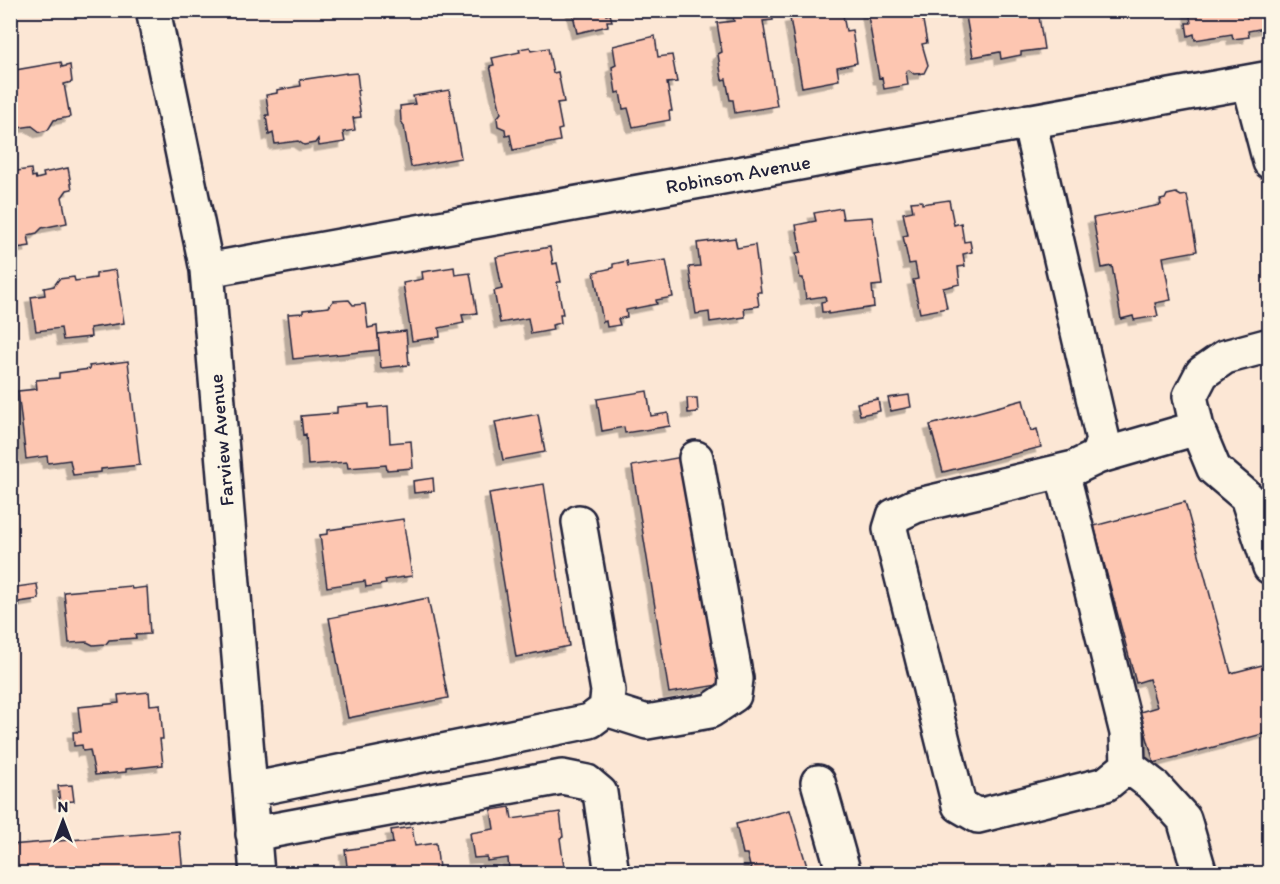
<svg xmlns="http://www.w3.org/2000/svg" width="1280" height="884" font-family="Itim,sans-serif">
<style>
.building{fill:#fdc6b1;stroke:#22223b;stroke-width:1.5;filter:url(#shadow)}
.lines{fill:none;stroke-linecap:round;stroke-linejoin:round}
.minor-casing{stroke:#22223b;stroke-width:38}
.minor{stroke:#fcf5e5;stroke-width:33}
.labels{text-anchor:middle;stroke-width:4.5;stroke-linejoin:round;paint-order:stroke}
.street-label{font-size:20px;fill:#22223b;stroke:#fcf5e5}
</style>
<defs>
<filter id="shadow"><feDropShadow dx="-5.5" dy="5.5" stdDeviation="0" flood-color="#0004"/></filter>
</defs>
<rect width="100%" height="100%" fill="#fce7d5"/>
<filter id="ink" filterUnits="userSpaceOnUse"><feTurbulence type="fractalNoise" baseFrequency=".0167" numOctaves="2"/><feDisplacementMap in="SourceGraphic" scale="12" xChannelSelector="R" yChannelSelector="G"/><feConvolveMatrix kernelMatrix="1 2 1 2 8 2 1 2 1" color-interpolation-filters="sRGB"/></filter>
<g filter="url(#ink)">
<path class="building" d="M572,10H605L606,15L610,14L612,21H607L608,26L577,33Z
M741,10H772L773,20L763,21L777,106L735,113L733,100H730L726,79L722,80L718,54L722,52L717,23L734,21L732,12Z
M830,10H842L846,31L852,30L857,63L837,67L839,80L802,87L790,18Z
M867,10H916L918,17L922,15L927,43L922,44L928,65L924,73L914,74L909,70L906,71L908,85L884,89L882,77L879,78Z
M965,10H1038L1044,49L1021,52V55L1001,59L1000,52L973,57Z
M1189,10H1270V27L1248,31L1249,37L1233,39L1232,34L1195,40L1194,34L1188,36L1186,23H1191Z
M655,36L658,57L672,55L677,82L667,83L672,111H669L670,120L633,127L628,108L623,109L620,92L616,93L612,67L616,65L613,46Z
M530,47L531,51L548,48L553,73L558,72L564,102L557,103L562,129L558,130L560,141L513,150L510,135L506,136L505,129L498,126L497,118L501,113L490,66L494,65L492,58L520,52L519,49Z
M61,62L62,67L70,65L72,82L64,84L70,117L54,120L48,130L40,132L32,126L10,129V71Z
M346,73V74L357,73L359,90L357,91L361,117L353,118L355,130L343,132L345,142L319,146L318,139L315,143L304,145L298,141L275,144L273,133L269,135L266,115H269L266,95L277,93V90L301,86L300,80Z
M449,90L461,158L411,167L404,126L401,121L400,106L415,104L413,96Z
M68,168L72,189L67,190L62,197L67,223L42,228L37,233L28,235L30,246L10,249V172L31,169L32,177L35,176L36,179L44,177L43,173Z
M1176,193L1181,196L1187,195L1197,251L1163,257L1171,300L1155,303L1158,316L1134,320L1133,316L1121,319L1112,266L1102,268L1093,218L1161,205L1160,200L1165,199L1167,195Z
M949,200L954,225L961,223L964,242L970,241L972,252L963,254L965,266L958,267L960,284L943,288L947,308L920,313L913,280L918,279L915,263L909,264L903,236L908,235L903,213L913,211L911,202L922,201V204Z
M841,208L843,219L872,217L882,285L872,286L874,307L828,314V312H822L821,302L826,301L825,296L806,299L803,278H800L796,253L801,252L796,225L816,221L814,213Z
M735,238L737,248L755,245L761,292H757L759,306L744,308L745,317L710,322L709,312L696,314L689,267L700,266L697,243Z
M550,247L553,264L557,263L561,282H557L563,314H560L561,323L552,325L553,330L531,334L528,318L500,323L494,291L502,289L496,257Z
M666,260L673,297L656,300L657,304L626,310L627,317L618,319L620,325L607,327L606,321L603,322L594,272L613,268V264L627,261L628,266Z
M454,267L455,275L470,273L477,313L462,315L464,323L439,328L440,337L412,341L403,283L423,279L422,272Z
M116,270L124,323L90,328L91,337L63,340L61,328L36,331L31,297L45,295L44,288L54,286L59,279L74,277L75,281L96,278V273Z
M349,300L353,305L365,304L368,328L377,326L379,350L293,359L288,314L303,313V310L329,307L333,301Z
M406,331L409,365L381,368L378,334Z
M128,361L140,465L101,469V472L73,475L70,460L48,463L47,456L26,459L18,391L37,389L36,380L59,378V373L90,369L89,366Z
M647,391L651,416L668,413L670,426L625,433L624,427L602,431L597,399Z
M909,395L911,407L891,411L888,398Z
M687,398H697L698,412L688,413Z
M878,399L880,411L860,415L857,403Z
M1023,400L1031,431L1037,429L1041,447L943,472L930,425Z
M369,404V408L388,406L390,443L411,441L413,468L387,470L386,465L348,468L347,462L308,465L306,434L303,435L301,416L337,413V407Z
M538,414L545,452L503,460L495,422Z
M687,456L724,684L669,693L632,466Z
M433,478L434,491L414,493L413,481Z
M544,484L569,646L516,657L489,493Z
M1185,502L1231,673L1270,663V732L1154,763L1140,712L1157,707L1149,679L1136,683L1094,526Z
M403,519L412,576L390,579L385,580L386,584L366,587L365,581L327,587L320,535L328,534V530Z
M15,579L17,587L37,584L39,599L19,602V606L10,607V580Z
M131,586L132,589L147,587L150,634L135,635L136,638L109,640L106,644L93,645L87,642L69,643L64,592Z
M428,598L448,698L348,718L329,618Z
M149,692L150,705L160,704L163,739H160L163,765L126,769V772L95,775L90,750L83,751L82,745L74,746L73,732H81L78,707L119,703L118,695Z
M72,785L74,801L60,802L58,786Z
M510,807L512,819L560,812L563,837L560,838L565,874H493L509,871L508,858L487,861V857L474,858L470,833L494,829L491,810Z
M790,810L808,870L805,872V874H752L747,854H743L736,824Z
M412,827L415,846L436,843L439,868L427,870V874H348L345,850L393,843L391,830Z
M179,831L183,874H10V845Z
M1051,864L1054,874H1017Z"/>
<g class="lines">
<g class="minor-casing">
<path id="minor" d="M153,10L207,270L257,874
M1249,82L1270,162
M1029,121L1103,440L1097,457L1074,468L915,506L894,516L890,529L959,805L978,816L1106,784L1128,766
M207,270L1270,78
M1270,345L1225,357L1202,373L1190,396L1197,428L1214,469L1247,497L1270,567
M1097,457L1197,428
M1062,471L1127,733L1128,766L1154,786L1184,819L1200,874
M606,709L647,722L710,711L734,695L736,679L696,458
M818,782L844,874
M250,790L590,721L606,709L608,691L579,522
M253,834L562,777L587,782L600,793L612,874"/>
</g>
<use href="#minor" class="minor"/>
</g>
</g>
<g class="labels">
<g class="street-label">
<text transform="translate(738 174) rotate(-10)" y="7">Robinson Avenue</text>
<text transform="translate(221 440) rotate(-95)" y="7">Farview Avenue</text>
</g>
</g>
<rect width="1280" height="884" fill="none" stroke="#fcf5e5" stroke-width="36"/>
<rect x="18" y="18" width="1244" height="848" fill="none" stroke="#22223b" stroke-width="2" filter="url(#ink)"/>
<g transform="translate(63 821)" stroke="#fcf5e5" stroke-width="4.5" paint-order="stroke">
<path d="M0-4.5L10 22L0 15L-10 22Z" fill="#22223b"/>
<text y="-9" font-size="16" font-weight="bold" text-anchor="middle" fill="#22223b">N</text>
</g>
</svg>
